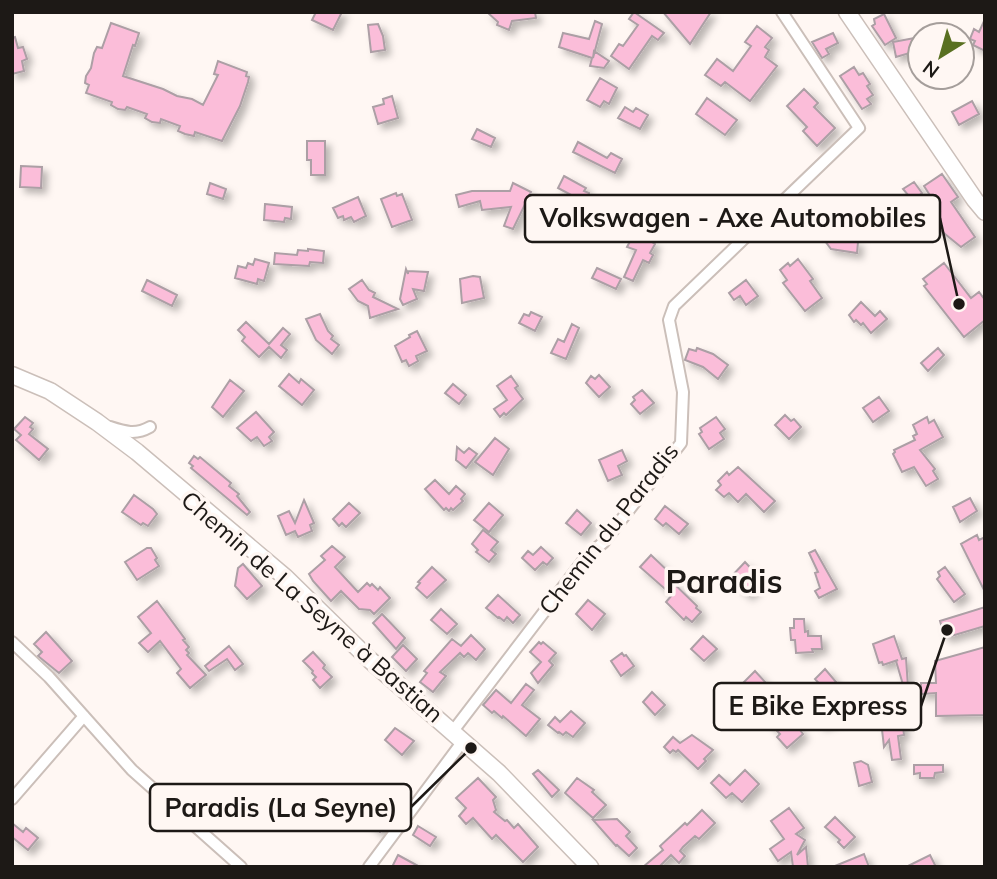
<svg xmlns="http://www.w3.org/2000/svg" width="997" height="879" font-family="Mulish,sans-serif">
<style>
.building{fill:#fbbdd9;stroke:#ac9fa5;stroke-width:2;filter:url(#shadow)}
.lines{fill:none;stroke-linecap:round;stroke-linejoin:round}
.street-casing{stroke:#cbbfb9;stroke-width:14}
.secondary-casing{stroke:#cbbfb9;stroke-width:19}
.street{stroke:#fff;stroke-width:10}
.secondary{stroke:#fff;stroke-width:16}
.labels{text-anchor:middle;stroke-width:7;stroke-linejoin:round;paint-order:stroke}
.street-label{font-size:24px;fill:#1d1916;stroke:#fff7f3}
.district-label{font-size:32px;font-weight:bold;fill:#1d1916;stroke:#fff7f3}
.leader{fill:none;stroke:#1d1916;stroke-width:2.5}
.callout-dot{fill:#1d1916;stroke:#fff7f3;stroke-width:2.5}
.callout{fill:#fff7f3;stroke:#1d1916;stroke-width:2.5}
.callout-label{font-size:26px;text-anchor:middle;font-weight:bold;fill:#1d1916}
</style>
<defs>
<filter id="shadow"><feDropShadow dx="5" dy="5" stdDeviation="3.5" flood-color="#0004"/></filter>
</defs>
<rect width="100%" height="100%" fill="#fff7f3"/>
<path class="building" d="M316,12H342L333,30L312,20Z
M487,12H535L536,18L512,21L509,30L497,25L498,22Z
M634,12L664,33L658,40L652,36L629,69L611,56L619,44L623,46L638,25L629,19Z
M663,12H711L690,44Z
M884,14L896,38L885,45L872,26L875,24L874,19Z
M985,19V51L973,45L975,41L970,39L974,29L979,32Z
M595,21L602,24L593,58L594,51L609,61L604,68L590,66L592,58L559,47L563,33L589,39Z
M111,23L139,33L135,46L133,45L123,76L163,89L177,96L192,99L203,105L218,75L214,74L218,61L247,72L246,76L249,77L248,82L240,106L222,141L195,132L194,136L185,134L178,131L180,126L161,119L160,123L152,122L145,118L147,114L127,107L125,110L118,109L111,105L112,102L86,93L89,85L85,83L86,76L91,68L94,53L97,47L102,48Z
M378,24L383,36L385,50L371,52L368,25Z
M757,26L772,38L765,47L769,50L765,57L777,66L750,101L725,82L721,86L705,75L717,59L733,71L751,46L745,42Z
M833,33L838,43L826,49L829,54L822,58L812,42Z
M15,37L18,48L23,47L27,59L22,61L24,71L12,74V38Z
M920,37V50L896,57L893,42Z
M854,67L859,75L863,73L870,84L867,86L873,95L867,99L871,104L862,109L840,76Z
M600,78L617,88L609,104L604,101L600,107L587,100Z
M804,89L818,103L814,107L835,128L817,146L803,131L807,127L787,106Z
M392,96L398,118L378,124L373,107L384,104L383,99Z
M707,98L737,120L725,135L696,114Z
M972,101L979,114L959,125L952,112Z
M625,107L633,112L636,108L648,115L640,129L618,118Z
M477,129L495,138L491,147L472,139Z
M307,141H325V175H311V160H307Z
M578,142L607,158L611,153L622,159L615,173L573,152Z
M21,166L42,167L41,188L20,187Z
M942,174L958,197L951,202L975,237L961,247L929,221L940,211L924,186Z
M564,176L586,188L584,191L589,193L587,197L598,203L593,212L573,201L575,197L558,188Z
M914,182L922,193L913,201L903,189Z
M210,183L226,189L223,199L207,194Z
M513,183L531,192L513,229L504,226L511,207L482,210L480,201L459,207L456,195L472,191H510Z
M396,193L397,196L402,194L412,220L392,227L381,199Z
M358,197L366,216L354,222L351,217L344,220L343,216L338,218L333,208Z
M265,204L292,207L291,219L285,218L284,222L264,220Z
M833,220L843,222L842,232L849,241L858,242L857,253L831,249L825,241L830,238Z
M635,232L655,244L650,253L653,255L649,263L643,260L633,281L624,277L636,250L627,247Z
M308,249L324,251L323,263L310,262L309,266L274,264L275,253L297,255L298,250L308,251Z
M255,259L269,263L264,281L258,279L257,284L235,278L238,266L246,268L248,263L253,265Z
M798,259L813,279L810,281L822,298L805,311L783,283L787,280L780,270L788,263L790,266Z
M944,263L971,298L979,292L985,300V320L964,337L924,286L927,284L923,279Z
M597,268L621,279L616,289L592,278Z
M406,269L408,274V271L428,272L424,291L413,289L417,299L403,305L400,299Z
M473,276L480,277L484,298L462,303L460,279Z
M147,280L177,295L172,306L142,291Z
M362,280L369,290L375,293L373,297L398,309L370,318L368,306L358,301L349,289Z
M746,280L758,296L746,305L740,296L734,300L729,293Z
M861,302L875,316L880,311L887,319L871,333L863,323L861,325L856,320L854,322L849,315Z
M531,312L542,317L535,331L519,323L524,314L529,316Z
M320,314L328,331L333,336L331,339L339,345L332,354L316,340L306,319Z
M246,322L269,344L283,328L290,334L281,345L287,350L281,358L269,347L259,357L242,341L245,337L238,330Z
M572,324L579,328L566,359L551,353L558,339L564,342Z
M417,331L427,351L416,356L418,361L409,366L406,360L402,362L395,346L410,337L409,335Z
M697,348L713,354L728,365L718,379L703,367L685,360L689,349L696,351Z
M938,348L944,355L928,371L921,363Z
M289,374L299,383L301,379L314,390L302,405L279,386Z
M599,375L610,387L599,397L586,383L591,376L595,379Z
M511,376L518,386L515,388L523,399L506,415L504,413L500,417L494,409L507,400L497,386Z
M230,380L244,391L223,417L212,407Z
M453,384L466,395L459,404L445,393Z
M642,390L654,403L640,414L631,404L635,400L633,397Z
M879,397L889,411L873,422L863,408Z
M256,412L274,432L269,437L272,441L264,446L257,437L251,441L237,428Z
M785,415L791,421L794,419L801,427L789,439L775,425Z
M25,417L33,423L30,427L33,429L29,434L48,449L39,460L16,440L21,435L14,429Z
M716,417L725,429L720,433L724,439L709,449L699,434L702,432L700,428Z
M927,417L929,423L934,420L943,437L920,450L935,469L933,471L938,479L926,486L914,467L902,472L893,454L895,452L894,450L915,440L913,436L917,434L913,425Z
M495,438L509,449L493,475L475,462Z
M457,447L464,453L469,448L477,454L466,468L456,460Z
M622,450L627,461L618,466L622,475L608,481L599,460Z
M194,456L198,459L200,457L231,483L229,486L239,494L237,496L250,512L247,515L191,468L193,466L189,463Z
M738,467L775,501L764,512L746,494L738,502L729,493L724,497L716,490L721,485L718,481L727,472L729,475Z
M435,480L449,494L456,486L465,494L461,499L463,501L453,510L451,508L449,511L446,508L444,510L425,489Z
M134,495L153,509L157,514L148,526L143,523L141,525L122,512Z
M970,498L977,511L960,522L953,507Z
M304,500L314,523L310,525L312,531L298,537L295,531L286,535L278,516L289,511L295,523Z
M349,503L360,513L346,527L342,523L339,526L333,519Z
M489,503L503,515L489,532L474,520Z
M665,506L688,524L679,534L666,523L663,526L655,519Z
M577,510L591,523L581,535L566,523Z
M483,530L498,542L491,550L496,554L489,562L476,552L478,550L472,544Z
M977,535L979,540L985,537V592L961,544Z
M332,546L345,557L335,567L358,592L367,583L370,586L372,584L378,590L380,587L390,598L374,614L370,610L359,609L341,591L331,601L313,581L309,574L325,560L321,556Z
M541,547L553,558L547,565L543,562L535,570L522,558L528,551L533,555Z
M147,548H151L157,558L155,560L159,566L137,580L125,562Z
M815,550L837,589L819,598L815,591L820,588L815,573L818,572L809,553Z
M651,555L670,573L667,577L697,606L696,608L701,612L692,622L686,617L684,620L666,602L672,595L640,567Z
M745,562L759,577L752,584L756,587L748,595L729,579Z
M243,564L262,586L247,599L235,586L238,568Z
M432,567L446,580L427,598L416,588L420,583L418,582Z
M945,567L965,594L954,602L937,579L940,576L938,572Z
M498,595L520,615L513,623L507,617L504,621L499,617L498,618L486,608Z
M588,600L605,614L592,630L576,614Z
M157,601L185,639L183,640L189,647L186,650L189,653L187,655L206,675L190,688L177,673L181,669L160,641L148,652L139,643L151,633L138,617Z
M985,607V626L948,637L944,635L940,621Z
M441,609L457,624L447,634L431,620Z
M382,614L405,638L396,649L373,623Z
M794,619H804L805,632L808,631V636H821L822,649H812L813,652L796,653L795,640H791L790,628H794Z
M46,632L72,661L59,673L38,656L42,652L34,644Z
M471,635L485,649L476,660L468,653L464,657L460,653L440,672L446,676L433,692L420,682L427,673L424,671L452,639L461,646Z
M703,636L717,649L704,661L691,649Z
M894,636L902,659L906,658L908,687L904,688L896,661L898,660L883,665L882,662L879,663L873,644Z
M539,642L541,644L543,642L556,653L549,661L553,665L538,683L531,673L541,662L530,652Z
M403,645L417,659L406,671L392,657Z
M229,646L243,664L235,670L227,659L209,671L205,666Z
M985,647V715L936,716V693L921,694V683H936L935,661Z
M313,652L325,665L323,668L332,677L320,688L313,680L316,677L312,673L313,671L303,661Z
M622,653L624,656L626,655L634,666L621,676L611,661Z
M825,669L842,689L838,692L849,714L821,725L818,718L840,707L815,679Z
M755,671L767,684L765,687L774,695L763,706L742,684Z
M526,684L534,690L522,705L540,719L526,736L503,716L502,718L494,711L492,713L483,705L496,690L511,703Z
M652,692L665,705L655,715L643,702Z
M900,700L904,735L898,736L901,759L892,760L889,740L884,747L880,712L886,711L885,701Z
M571,711L585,723L573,737L566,732L563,735L559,732L558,733L548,725L555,717L560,722Z
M771,711L780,719L787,713L803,734L787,748L777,737L780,734L764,717Z
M395,728L414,741L402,755L385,740Z
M692,735L713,750L704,759L706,761L698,769L678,750L676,752L673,750L670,753L664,747L673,737L680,743Z
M861,761L868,765L872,782L859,786L854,763Z
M914,765H943V772L935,773L934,778H920V773L914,774Z
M538,770L559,790L552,797L533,774Z
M745,770L759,784L742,802L732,793L726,798L711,783L719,775L730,785Z
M478,778L496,797L493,800L496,810L494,812L505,821L507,820L514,828L518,824L538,847L523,862L496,835L492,839L473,818L466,824L459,816L466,808L456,798Z
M577,778L594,790L592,792L606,805L593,818L565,793Z
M374,802L388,813L385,817L389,820L380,832L361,817Z
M789,808L804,828L796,834L805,840L797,855L806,847L808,867H793L791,852L778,861L770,849L784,839L771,821Z
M702,810L715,823L699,839L695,836L683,847L680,851L685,856L679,863L671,855L659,867H643L663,850L660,846L685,823L687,825Z
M835,817L855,837L844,848L838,842L840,840L825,827Z
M617,819L630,832L626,836L637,848L629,856L617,845L616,846L593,820Z
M12,823L23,832L26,828L38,838L28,850L12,837Z
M418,826L436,837L430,846L413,835Z
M864,854L869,867H835V866Z
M398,855L420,867H392Z
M930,855L936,867H906Z"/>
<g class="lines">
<g class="street-casing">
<path id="street" d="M110,427C125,432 136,435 150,427
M12,642L49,677L132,770L241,867
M453,731L586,557L604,542L681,443L683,392L669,320L674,306L859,128L782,12
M12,799L84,716
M369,867L463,741"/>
</g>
<g class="secondary-casing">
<path id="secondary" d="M847,12L975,200L985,212
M12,375L50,391L97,422L137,452L285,577L370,660L499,773L590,867"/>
</g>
<use href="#street" class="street"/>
<use href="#secondary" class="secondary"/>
</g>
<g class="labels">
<g class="street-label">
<text transform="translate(609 529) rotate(-52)" y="8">Chemin du Paradis</text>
<text transform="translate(312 607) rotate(41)" y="8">Chemin de La Seyne à Bastian</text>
</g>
<g class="district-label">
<text x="724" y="593">Paradis</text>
</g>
</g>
<path class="leader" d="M959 304L940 218M947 630L921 706M471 748L411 807"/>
<g class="callout-dot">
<circle cx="959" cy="304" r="7"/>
<circle cx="947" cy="630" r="7"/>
<circle cx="471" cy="748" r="7"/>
</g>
<g class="callout">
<rect x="525" y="195" width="415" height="47" rx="7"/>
<rect x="714" y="683" width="207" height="47" rx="7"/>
<rect x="150" y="784" width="261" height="47" rx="7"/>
</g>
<g class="callout-label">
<text x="733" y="227">Volkswagen - Axe Automobiles</text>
<text x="818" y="715">E Bike Express</text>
<text x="281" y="817">Paradis (La Seyne)</text>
</g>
<rect width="997" height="879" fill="none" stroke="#1d1916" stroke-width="28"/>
<g transform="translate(941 56) rotate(217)"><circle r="33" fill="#fff7f3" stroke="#a59e9b" stroke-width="2"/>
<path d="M0-5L12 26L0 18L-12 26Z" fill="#597021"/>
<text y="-10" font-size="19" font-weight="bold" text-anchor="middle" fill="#1d1916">N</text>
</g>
</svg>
